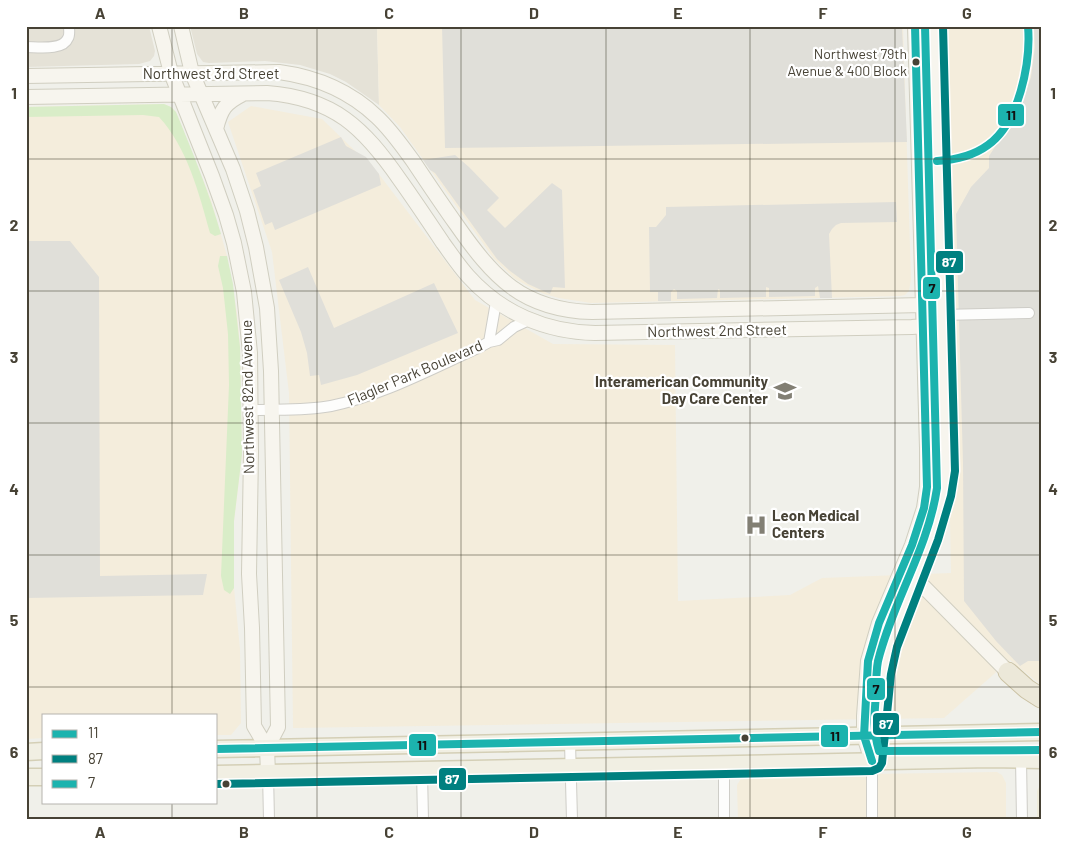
<svg xmlns="http://www.w3.org/2000/svg" width="1067" height="846" font-family="Barlow,sans-serif">
<style>
.residential{fill:#e5e2d7}
.commercial{fill:#f4eddc}
.education{fill:#efecdb}
.green{fill:#d9edc8}
.parking{fill:#e0dfd9}
.lines{fill:none;stroke-linecap:round;stroke-linejoin:round}
.street-casing{stroke:#cecdc7;stroke-width:12}
.secondary-casing{stroke:#d0cec0;stroke-width:16}
.primary-casing{stroke:#d4cfb6;stroke-width:19}
.highway-casing{stroke:#cac1a3;stroke-width:21}
.street{stroke:#fdfdfc;stroke-width:10}
.secondary{stroke:#f7f5ee;stroke-width:14}
.primary{stroke:#f1efe3;stroke-width:16}
.highway{stroke:#ece8d9;stroke-width:19}
.bus-1-casing{stroke:#fff;stroke-width:11}
.bus-2-casing{stroke:#fff;stroke-width:11}
.bus-3-casing{stroke:#fff;stroke-width:11}
.bus-1{stroke:#1cb3ae;stroke-width:8}
.bus-2{stroke:#008080;stroke-width:8}
.bus-3{stroke:#1cb3ae;stroke-width:8}
.grid{fill:none;stroke:#474235;stroke-width:1;stroke-opacity:0.55}
.bus-dot{fill:#474235;stroke:#fff;stroke-width:2}
.labels{text-anchor:middle;stroke-width:4.5;stroke-linejoin:round;paint-order:stroke}
.bus-label{font-size:14px;fill:#474235;stroke:#fff;text-anchor:end}
.street-label{font-size:15px;fill:#474235;stroke:#fff}
.poi-label{font-size:15px;font-weight:bold;fill:#474235;stroke:#fff;text-anchor:end}
.line-badge{stroke:#fff;stroke-width:2}
.badge-label{font-size:14px;text-anchor:middle;font-weight:bold;fill:#fff}
.pale-badge-label{font-size:14px;text-anchor:middle;font-weight:bold;fill:#111}
.neatline{fill:none;stroke:#474235;stroke-width:2}
.grid-label{font-size:16px;text-anchor:middle;font-weight:bold;fill:#474235}
</style>
<rect width="100%" height="100%" fill="#f0f0ea"/>
<path class="residential" d="M26,26H149L155,51L154,56L150,61L139,64L26,67Z
M190,26H377L379,105L346,82L330,74L300,65L265,61L209,63L203,62L197,54Z"/>
<path class="commercial" d="M377,26H903L911,279L909,291L905,295L900,296L591,303L559,298L544,294L528,286L515,279L494,259L400,127L379,105Z
M941,26H1041V685L1010,660L944,718L293,728L289,393L272,252L228,122L251,106L322,119L378,173L475,300L553,344L675,345L678,601L790,595L822,578L951,573Z
M164,104L171,107L176,112L211,200L227,256L237,313L240,347L242,454L234,521V588L240,649L241,723L231,735H216V715H44V738L26,739V107Z
M997,772L1002,775L1006,783V820H738L737,785L742,777L747,776Z"/>
<path class="education" d="M1041,783V820H1037V791Z"/>
<path class="green" d="M164,104L171,107L176,112C193,153 209,192 221,234L215,236L210,233C199,193 187,147 159,117L143,115L26,117V107Z
M220,256H227L233,284L240,347L242,454L234,521V588L230,594L224,590L221,576L229,385L228,334L223,288L218,266Z"/>
<path class="parking" d="M442,26H902L907,142L445,148Z
M1034,26H1041V661H1028L1020,666L996,641L964,601L963,463L956,214L971,187L989,168V156L1020,109L1031,77L1035,47Z
M341,137L346,146L366,157L379,174L381,185L275,230L272,222L265,225L253,190L261,186L256,173Z
M455,155L469,167L499,198L487,210L505,228L552,183L562,190L565,288L553,287L550,294L528,284L510,271L497,259L435,173L430,170L423,160Z
M896,202L897,222L841,223L836,225L832,229L829,234L832,298H820L818,286L815,288V296L769,297V288L766,287V297L720,298V290L718,289L717,298L677,299V291L674,289L671,292V301H658V292H650L649,227H656L666,215V207Z
M26,241H70L99,277L100,576L207,574L203,595L26,598Z
M308,267L334,328L434,283L458,333L357,375L321,385L319,375L310,376L307,353L301,332L279,280Z"/>
<g class="lines">
<g class="street-casing">
<path id="street" d="M26,47C37,47 63,51 68,38C70,35 69,30 69,26
M941,315L1029,313
M489,342L496,302
M251,410C278,409 305,411 331,406C381,396 431,369 478,348L489,342L498,340L514,327L529,320
M570,742L572,820
M1021,759L1022,820
M872,761V820
M422,771L423,820
M268,773L269,820
M724,820V765"/>
</g>
<g class="secondary-casing">
<path id="secondary" d="M159,26L171,73L212,176L226,215L234,243L244,292L250,353L251,453L249,574L252,628L254,726L267,748
M181,26L192,73L233,169L247,211L256,247L267,308L271,371L278,727L267,748L268,773
M26,76L279,72C316,77 350,91 377,117C391,130 402,146 413,161C427,182 441,203 456,224C493,277 522,310 592,312L923,305L941,315
M26,97L267,93C334,98 364,128 400,180C415,201 429,222 443,243C451,254 459,266 468,276C501,313 546,332 595,333L912,327L924,326L941,315
M216,129C221,109 225,103 243,94
M914,577L1008,672
M874,746C880,712 877,677 887,644C905,585 940,533 945,470L933,26
M872,761L864,736V716L868,661L879,623L912,545L924,508L927,487V448L915,26"/>
</g>
<g class="primary-casing">
<path id="primary" d="M216,749L1041,732
M26,752L44,751
M216,774L990,759L1041,760
M26,777H44"/>
</g>
<g class="highway-casing">
<path id="highway" d="M1008,672L1027,689L1041,698"/>
</g>
<use href="#street" class="street"/>
<use href="#secondary" class="secondary"/>
<use href="#primary" class="primary"/>
<use href="#highway" class="highway"/>
<g class="bus-1-casing">
<path id="bus-1" d="M937,161C955,160 973,156 988,145C1019,123 1031,63 1028,26
M216,749L1041,732
M872,761L864,736L868,661L879,623L912,545L924,508L927,487L915,26"/>
</g>
<g class="bus-2-casing">
<path id="bus-2" d="M216,784L872,771L879,768L882,763L891,674L897,647L938,540L951,496L955,471L943,26"/>
</g>
<g class="bus-3-casing">
<path id="bus-3" d="M925,26L937,488C928,549 893,601 878,661C876,671 876,684 876,695C874,716 873,731 879,751L1041,750"/>
</g>
<use href="#bus-1" class="bus-1"/>
<use href="#bus-2" class="bus-2"/>
<use href="#bus-3" class="bus-3"/>
</g>
<path class="grid" d="M172,26V715M317,26V820M461,26V820M606,26V820M750,26V820M895,26V820M26,159H1041M26,291H1041M26,423H1041M26,555H1041M26,687H1041M172,802V820"/>
<defs>
<g id="school-bare" transform="scale(1.725)"><path d="M0-5L7-2L0 1L-7-2ZM-4 1L0 2.5L4 1V4Q0 6-4 4Z" fill="#827f74" stroke="#fff" stroke-width="2.5" paint-order="stroke"/></g>
<g id="hospital-bare" transform="scale(1.725)"><path d="M-5-5h3v3.5h4V-5h3V5h-3V1.5h-4V5h-3Z" fill="#827f74" stroke="#fff" stroke-width="2.5" paint-order="stroke"/></g>
</defs>
<g fill-rule="evenodd">
<use href="#school-bare" x="785" y="391"/>
<use href="#hospital-bare" x="756" y="525"/>
</g>
<g class="bus-dot">
<circle cx="916" cy="62" r="4.5"/>
<circle cx="745" cy="738" r="4.5"/>
<circle cx="226" cy="784" r="4.5"/>
</g>
<g class="labels">
<g class="bus-label">
<text x="907" y="59">Northwest 79th<tspan x="907" dy="17">Avenue &amp; 400 Block</tspan></text>
</g>
<g class="street-label">
<text x="211" y="79">Northwest 3rd Street</text>
<text transform="translate(717 331) rotate(-1)" y="5">Northwest 2nd Street</text>
<text transform="translate(415 373) rotate(-23)" y="5">Flagler Park Boulevard</text>
<text transform="translate(248 397) rotate(-91)" y="5">Northwest 82nd Avenue</text>
</g>
<g class="poi-label">
<text x="768" y="387">Interamerican Community<tspan x="768" dy="17">Day Care Center</tspan></text>
<text x="772" y="521" text-anchor="start">Leon Medical<tspan x="772" dy="17">Centers</tspan></text>
</g>
</g>
<g class="line-badge">
<rect x="997" y="103" width="28" height="24" rx="5" fill="#1cb3ae"/>
<rect x="935" y="250" width="29" height="24" rx="5" fill="#008080"/>
<rect x="922" y="276" width="19" height="24" rx="5" fill="#1cb3ae"/>
<rect x="866" y="677" width="20" height="24" rx="5" fill="#1cb3ae"/>
<rect x="872" y="712" width="28" height="24" rx="5" fill="#008080"/>
<rect x="820" y="724" width="29" height="24" rx="5" fill="#1cb3ae"/>
<rect x="408" y="733" width="29" height="24" rx="5" fill="#1cb3ae"/>
<rect x="438" y="767" width="29" height="24" rx="5" fill="#008080"/>
</g>
<g class="badge-label">
<text x="949" y="267">87</text>
<text x="886" y="729">87</text>
<text x="452" y="784">87</text>
</g>
<g class="pale-badge-label">
<text x="1011" y="120">11</text>
<text x="932" y="293">7</text>
<text x="876" y="694">7</text>
<text x="835" y="741">11</text>
<text x="422" y="750">11</text>
</g>
<rect width="1067" height="846" fill="none" stroke="#ffffff" stroke-width="55"/>
<rect x="42" y="714" width="175" height="90" fill="#ffffff" stroke="#b5b3ae"/>
<rect x="52" y="730" width="25" height="8" fill="#1cb3ae" stroke="#b5b3ae"/>
<text x="88" y="738" font-size="15" fill="#474235">11</text>
<rect x="52" y="755" width="25" height="8" fill="#008080" stroke="#b5b3ae"/>
<text x="88" y="764" font-size="15" fill="#474235">87</text>
<rect x="52" y="780" width="25" height="8" fill="#1cb3ae" stroke="#b5b3ae"/>
<text x="88" y="788" font-size="15" fill="#474235">7</text>
<rect x="28" y="28" width="1012" height="790" class="neatline"/>
<g class="grid-label">
<text x="100" y="19">A</text>
<text x="244" y="19">B</text>
<text x="389" y="19">C</text>
<text x="534" y="19">D</text>
<text x="678" y="19">E</text>
<text x="823" y="19">F</text>
<text x="967" y="19">G</text>
<text x="14" y="99">1</text>
<text x="1053" y="99">1</text>
<text x="14" y="231">2</text>
<text x="1053" y="231">2</text>
<text x="14" y="363">3</text>
<text x="1053" y="363">3</text>
<text x="14" y="495">4</text>
<text x="1053" y="495">4</text>
<text x="14" y="626">5</text>
<text x="1053" y="626">5</text>
<text x="14" y="758">6</text>
<text x="1053" y="758">6</text>
<text x="100" y="838">A</text>
<text x="244" y="838">B</text>
<text x="389" y="838">C</text>
<text x="534" y="838">D</text>
<text x="678" y="838">E</text>
<text x="823" y="838">F</text>
<text x="967" y="838">G</text>
</g>
</svg>
